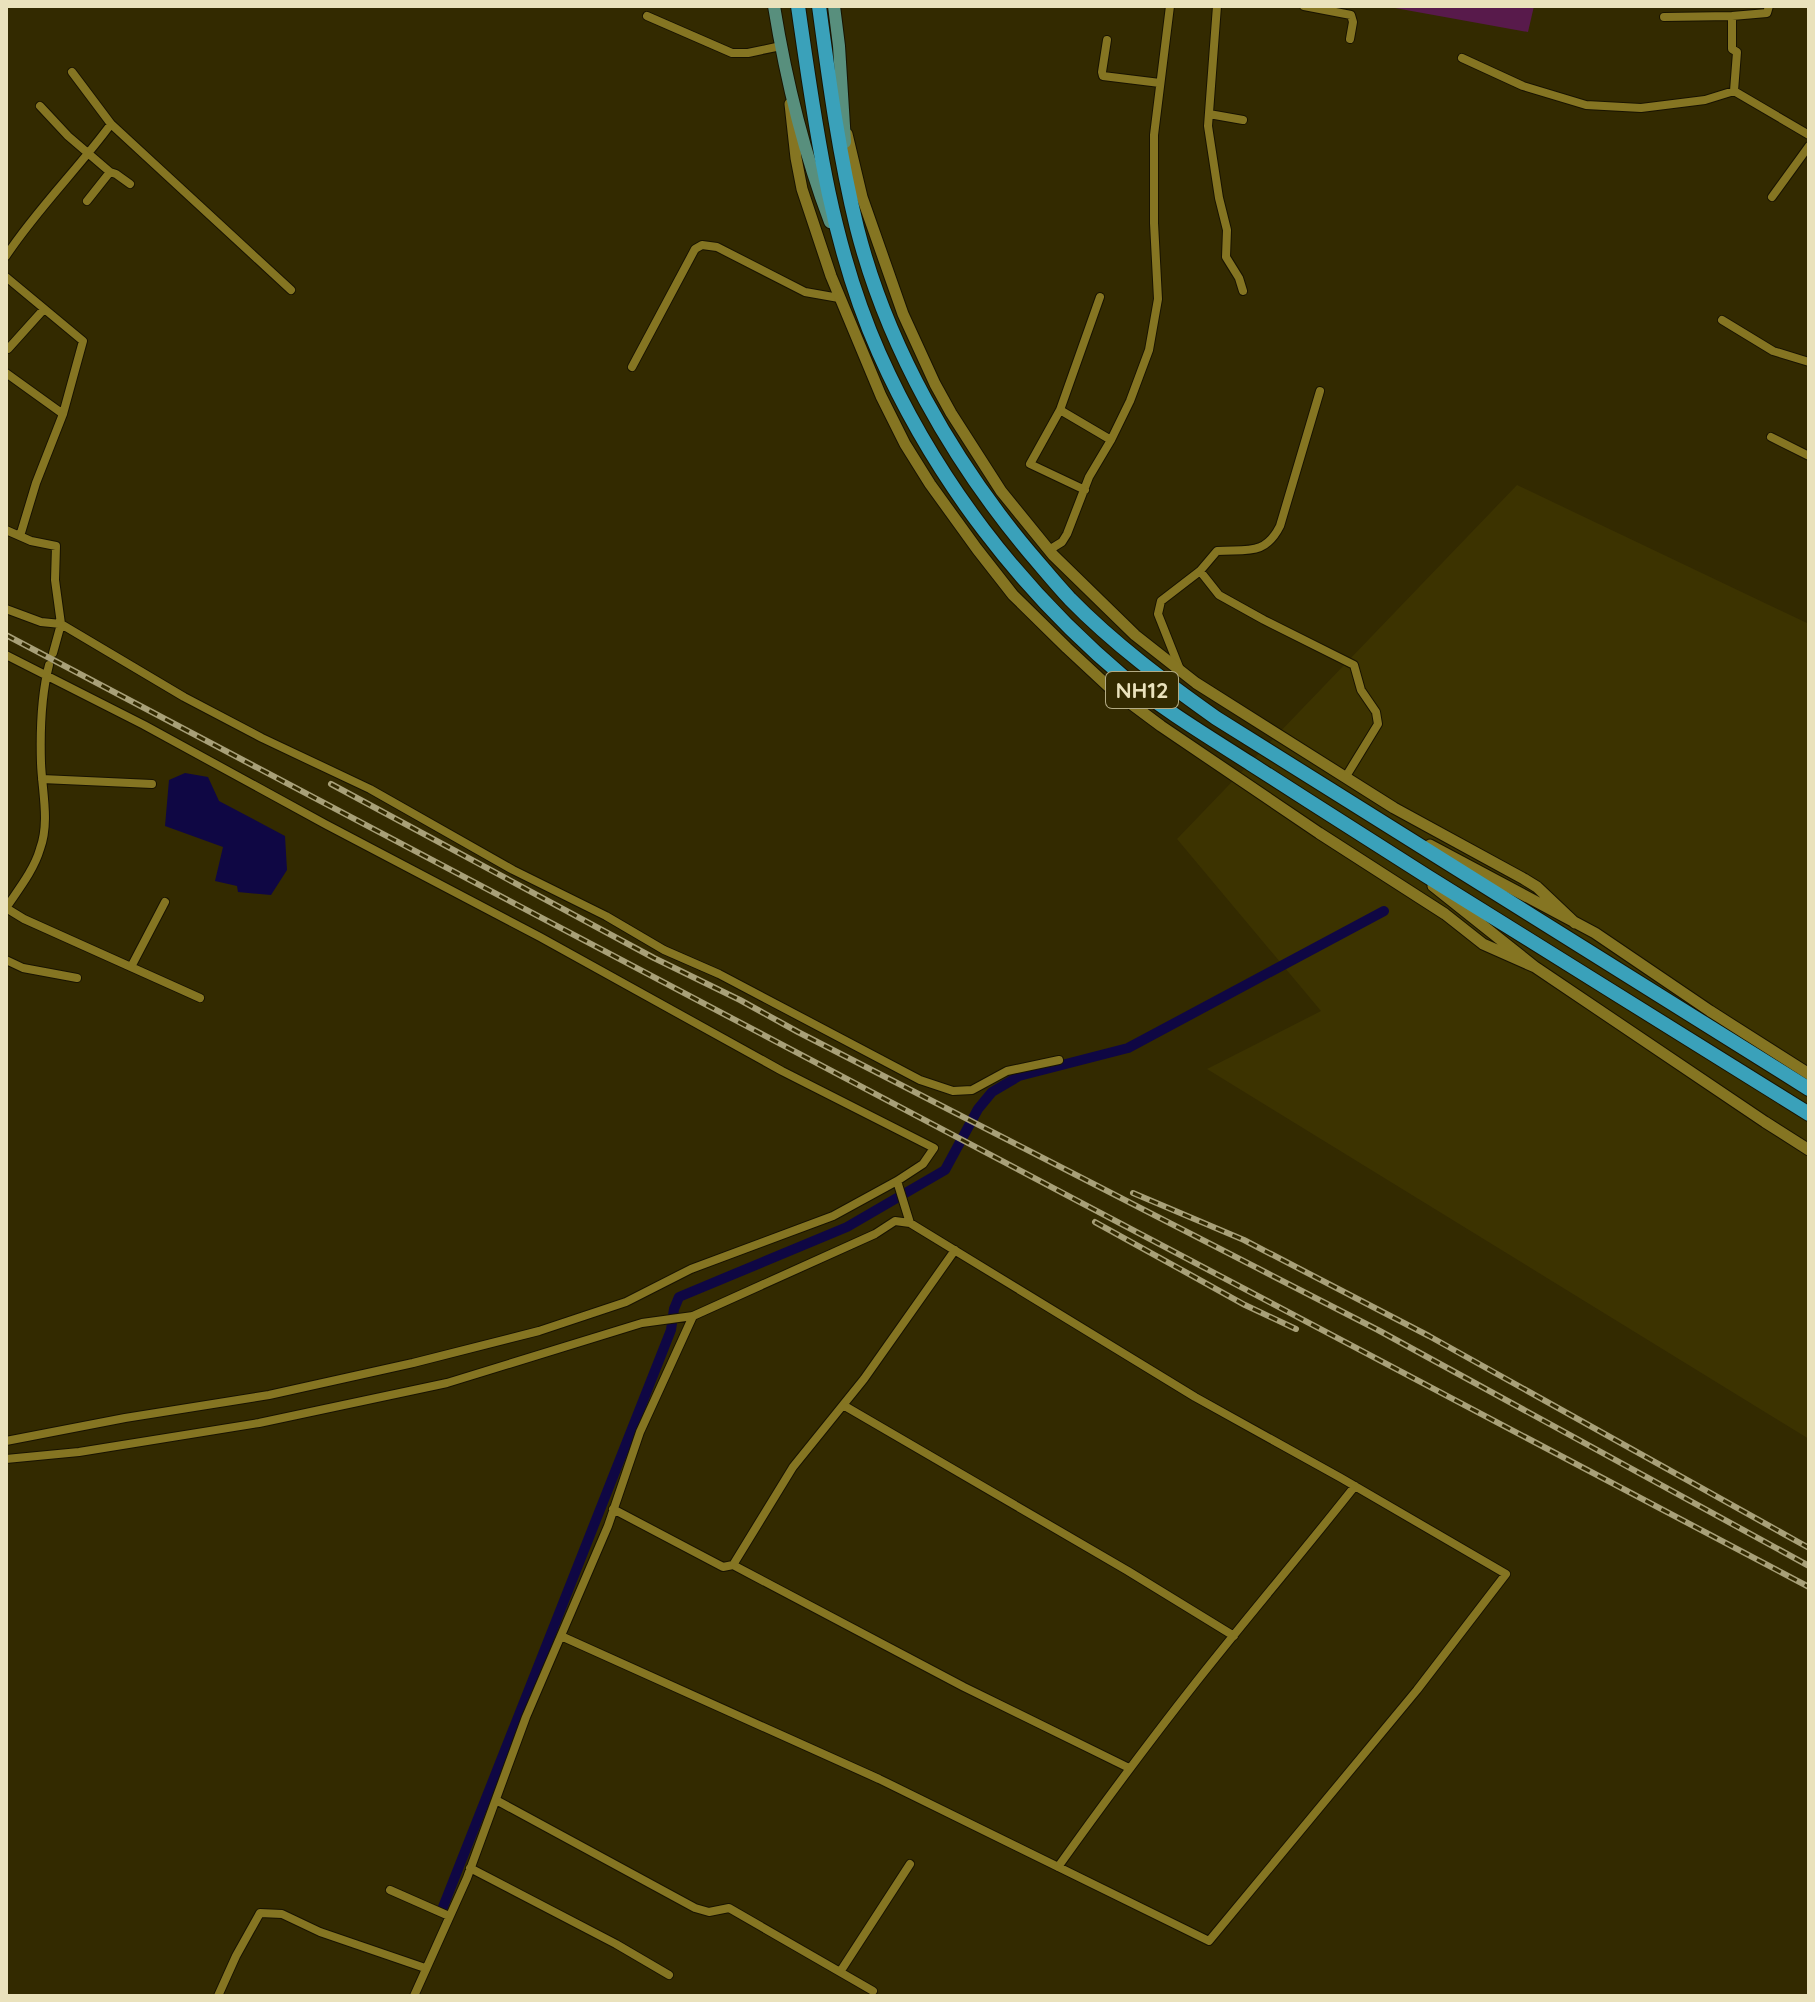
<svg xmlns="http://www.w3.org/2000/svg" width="1815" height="2002" font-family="Quicksand,sans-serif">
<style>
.built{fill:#3c3300}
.green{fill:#581a4b}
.water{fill:#0f0744}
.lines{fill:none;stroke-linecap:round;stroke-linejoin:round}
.canal{stroke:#0f0744;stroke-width:10}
.street-casing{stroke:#181300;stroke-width:10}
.secondary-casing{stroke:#181300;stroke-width:13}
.primary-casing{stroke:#181300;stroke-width:14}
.highway-casing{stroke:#181300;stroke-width:16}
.street{stroke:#857522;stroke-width:8}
.secondary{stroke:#857522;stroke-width:11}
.primary{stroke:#588f7d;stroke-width:12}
.highway{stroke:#3aa1ba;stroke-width:14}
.rail-casing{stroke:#a8a078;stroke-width:6}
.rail{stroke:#332a00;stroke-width:3;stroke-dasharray:9;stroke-linecap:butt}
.labels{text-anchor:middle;stroke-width:8;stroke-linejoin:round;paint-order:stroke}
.shield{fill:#332a00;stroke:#b3ab84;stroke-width:2}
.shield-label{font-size:22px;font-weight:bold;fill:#eae2bc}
</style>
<rect width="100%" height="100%" fill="#332a00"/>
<path class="built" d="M1517,485L1809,624V1439L1207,1069L1321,1011L1177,839Z"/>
<path class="green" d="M1384,6H1534L1528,32Z"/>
<path class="water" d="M185,773L208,777L219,801L285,836L287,870L271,895L238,892L237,886L215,881L223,847L165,826L169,780Z"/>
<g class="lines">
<path class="canal" d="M443,1907L671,1330L674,1309L679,1297L847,1227L945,1170L978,1109L992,1092L1019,1076L1128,1048L1384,911"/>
<g class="street-casing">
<path id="street" d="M1217,6L1208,126L1219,198L1227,230L1226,257L1239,278L1243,291
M1304,6L1351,15L1353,22L1350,39
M647,16L732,53H748L781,46
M1732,16V49L1737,52L1734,91L1809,135
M1664,17L1732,16L1767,13L1769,6
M1107,40L1102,72L1103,76L1160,83
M1462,58L1523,86L1586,105L1641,108L1705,100L1734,91
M72,72L111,124L291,290
M40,106L68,136L110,172L116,174L130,184
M1209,114L1243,120
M1772,197L1809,146
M87,201L110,172
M6,256C37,209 78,169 111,124
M6,277L83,341L63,414L36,483L20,536
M1722,320L1773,351L1809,362
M6,348L8,349L44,309
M632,367L695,249L702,245L717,247L805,292L839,298
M6,373L63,414
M1060,410L1111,440
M1771,437L1809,456
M1085,490L1030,464L1060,410L1100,297
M6,530L31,541L56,546L55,580L61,624L41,622L6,609
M1049,550L1062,542L1067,534L1089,477L1111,440L1130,401L1149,350L1158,299L1154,223V135L1170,6
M1200,571L1219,595L1264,620L1354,665L1361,690L1376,712L1378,724L1345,778
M53,653L61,624L184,697L262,738L370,789L513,870L606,916L664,950L719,974L920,1080L953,1091L972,1090L1007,1071L1059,1060
M6,655L144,725L325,824L540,937L782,1071L934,1148L923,1164L897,1181L833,1216L691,1269L626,1302L539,1331L413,1363L269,1395L125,1418L6,1441
M1179,667L1158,614L1161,601L1200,571L1217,551C1247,549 1265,556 1280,526L1320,391
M42,779L152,784
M6,908C18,890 34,870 40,849C50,822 42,791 41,763C40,731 41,696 49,665
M6,908L24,919L200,998
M6,960L23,968L77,978
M131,967L165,902
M897,1181L910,1223
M843,1405L1128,1571L1234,1636
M6,1459L79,1452L259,1423L447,1383L642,1323L693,1316L875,1234L895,1221L910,1223L1195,1397L1341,1478L1506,1574L1417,1690L1209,1941L879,1779L561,1636
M613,1509L723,1567L733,1565L964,1687L1129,1768
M733,1565L793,1467L864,1379L955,1250
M496,1800L695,1908L709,1912L729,1908L873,1991
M1058,1867C1103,1804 1149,1742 1197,1681C1249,1615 1303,1552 1355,1486
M470,1868L616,1944L669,1975
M390,1890L449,1916
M840,1972L910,1864
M218,1996L236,1956L260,1913L282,1914L320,1932L425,1968
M414,1996L467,1878L526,1717L608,1526L640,1432L693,1316"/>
</g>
<g class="secondary-casing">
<path id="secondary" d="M790,104L796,158L802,189L831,276L881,396L905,444L930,484L977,549L1013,595L1067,648L1110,688L1161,726L1319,833L1445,914L1483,944L1535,967
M847,134L862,197L903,314L935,384L951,413L1001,491L1053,555L1135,635L1196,683L1394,808L1524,879L1537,887L1575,923
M1430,845L1595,933L1710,1011L1809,1074
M1433,886L1535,967L1765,1122L1809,1150"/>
</g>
<g class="primary-casing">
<path id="primary" d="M774,6C786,80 804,153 830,222
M834,6L839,46L845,142"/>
</g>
<g class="highway-casing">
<path id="highway" d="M798,6C815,124 830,243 879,353C935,479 1020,590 1126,679C1164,710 1209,737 1251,764C1309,801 1366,838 1425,875C1553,955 1681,1034 1809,1114
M819,6C829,80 839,155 857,228C887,346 952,460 1030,553C1043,568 1056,584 1070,599C1114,644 1164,681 1216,718L1809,1089"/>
</g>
<use href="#street" class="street"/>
<use href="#secondary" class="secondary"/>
<use href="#primary" class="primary"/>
<use href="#highway" class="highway"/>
<g class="rail-casing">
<path id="rail" d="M6,635L1809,1587
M331,784L654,958L740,1000L798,1032L1378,1330L1809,1566
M1133,1193L1244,1240L1429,1336L1809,1548
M1095,1222L1245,1305L1296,1329"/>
</g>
<use href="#rail" class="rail"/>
</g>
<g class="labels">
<rect class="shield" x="1106" y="672" width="72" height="36" rx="6"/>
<g class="shield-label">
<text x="1142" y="698">NH12</text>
</g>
</g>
<rect width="1815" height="2002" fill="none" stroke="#eae2bc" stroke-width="16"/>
</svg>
